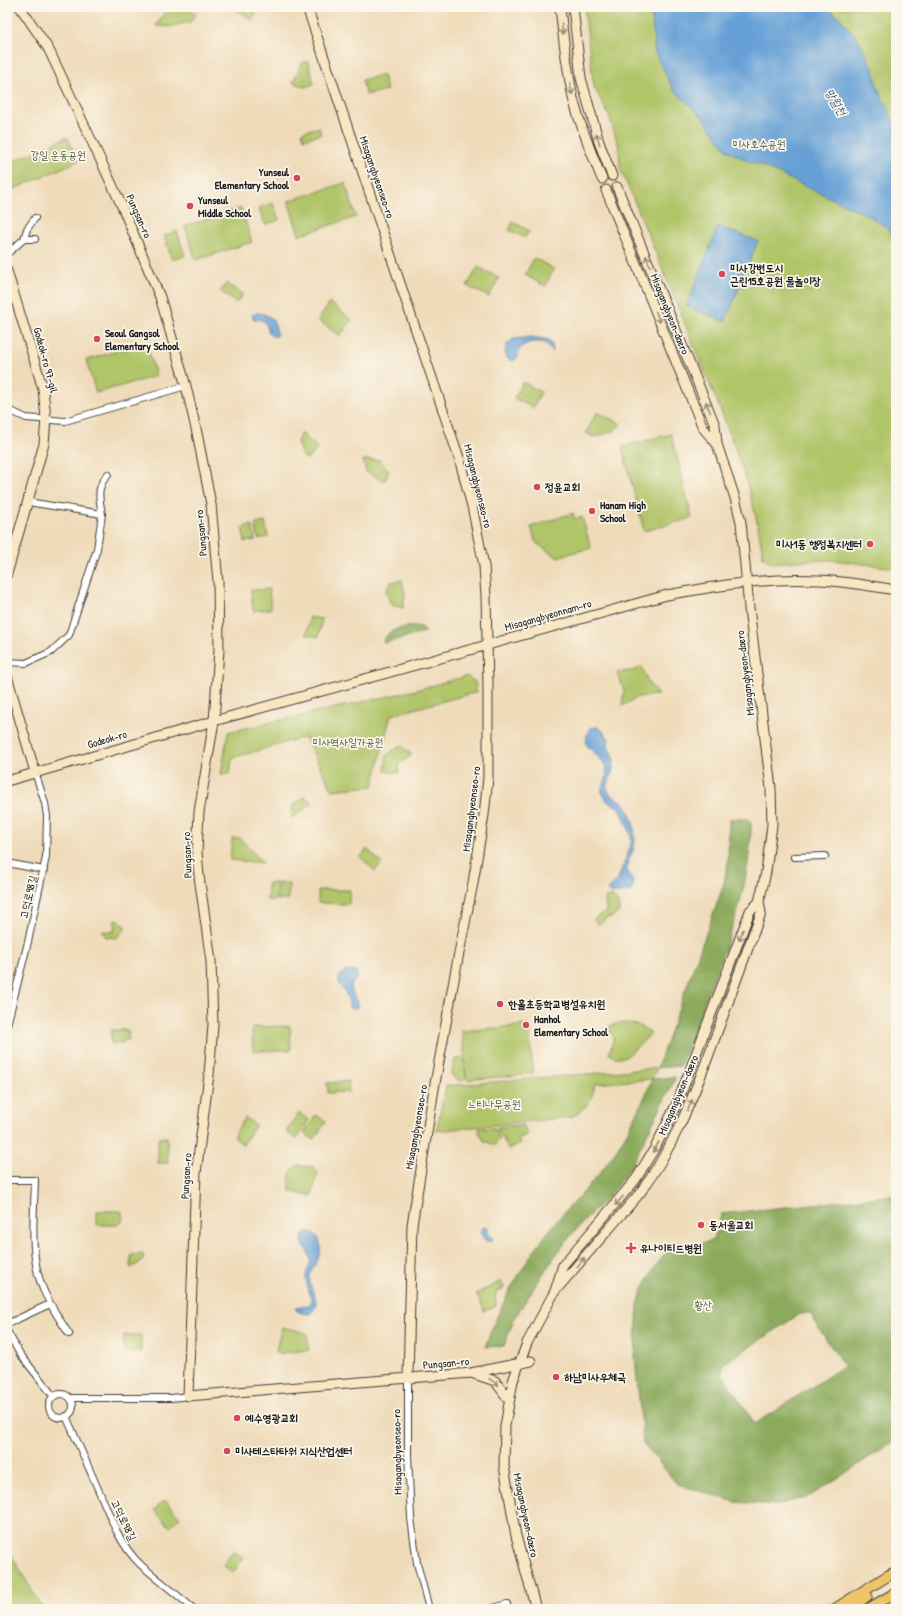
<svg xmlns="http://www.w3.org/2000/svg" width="903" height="1616" font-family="'Patrick Hand','Poor Story',sans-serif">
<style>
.green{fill:#b0c468;stroke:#667042}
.forest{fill:#8caa5c;stroke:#54633c;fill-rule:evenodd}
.water{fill:#66a0d6;stroke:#415e79}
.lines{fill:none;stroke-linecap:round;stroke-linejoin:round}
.street-casing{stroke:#3c3934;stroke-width:8}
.secondary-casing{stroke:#3c3934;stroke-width:11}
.primary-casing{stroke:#3c3934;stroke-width:12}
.street{stroke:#fff;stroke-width:6}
.secondary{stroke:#f9e7c3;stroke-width:9}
.primary{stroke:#efc469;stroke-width:10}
.oneway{stroke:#968c78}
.poi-dot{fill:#d1495b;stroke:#fbf7ec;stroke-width:1.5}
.labels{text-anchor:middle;stroke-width:3.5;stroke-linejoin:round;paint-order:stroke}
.park-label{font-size:11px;fill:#505737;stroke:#fbf7ec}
.poi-label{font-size:11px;font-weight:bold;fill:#1c1c1c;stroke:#fbf7ec;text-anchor:start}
.street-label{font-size:11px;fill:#1c1c1c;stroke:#fbf7ec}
.water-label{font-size:12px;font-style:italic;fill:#3d5770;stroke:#fbf7ec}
</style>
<rect width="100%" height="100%" fill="#fbf7ec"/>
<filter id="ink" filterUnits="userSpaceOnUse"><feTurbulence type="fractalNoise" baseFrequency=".025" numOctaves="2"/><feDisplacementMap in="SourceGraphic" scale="8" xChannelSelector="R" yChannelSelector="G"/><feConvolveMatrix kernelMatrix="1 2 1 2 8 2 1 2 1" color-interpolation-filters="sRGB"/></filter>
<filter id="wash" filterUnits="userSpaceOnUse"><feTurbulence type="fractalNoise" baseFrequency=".012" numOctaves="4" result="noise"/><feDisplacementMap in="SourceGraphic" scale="16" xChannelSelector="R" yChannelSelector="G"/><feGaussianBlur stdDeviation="0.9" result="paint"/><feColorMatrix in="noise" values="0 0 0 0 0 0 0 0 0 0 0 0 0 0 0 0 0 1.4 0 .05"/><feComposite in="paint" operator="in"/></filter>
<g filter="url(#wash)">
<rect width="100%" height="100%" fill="#efdbb9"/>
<path class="green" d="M168,7H185L196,14L190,22L169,27L156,26Z
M238,7H251L257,11L252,20L236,10Z
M584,7H896V568L832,560H812L771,563L763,557C754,486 725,421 698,356C672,293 647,230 620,168L619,147L609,116L594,87Z
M308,61L314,84L304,87L293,82L302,63Z
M383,75L387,90L366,95L362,80Z
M319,127L321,134L304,139L302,132Z
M67,137L78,161L7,192V164Z
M345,183L356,217L299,235L288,201Z
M273,203L279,220L265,225L259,208Z
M241,208L252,242L196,260L185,226Z
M513,222L529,231L525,238L509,230Z
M177,231L185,256L172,260L164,236Z
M534,258L554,269L545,286L525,275Z
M478,267L499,278L489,297L467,286Z
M227,283L243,295L236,303L220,291Z
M330,303L352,320L340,336L318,320Z
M146,343L156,376L96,393L86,360Z
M523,382L541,392L533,408L514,398Z
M597,412L621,424L614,431L594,437L586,433Z
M301,433L318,448L308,459L302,456L297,442Z
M671,434L692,518L644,531L622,447Z
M363,460H380L389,471L385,481L366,472Z
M573,513L575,519L582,517L591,548L557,557L536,543L531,527Z
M265,522L268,537L258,539L255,524Z
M252,525L255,540L245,542L242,527Z
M402,580L405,594L403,608L391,605L386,591L391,582Z
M269,589L271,609L253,611L251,590Z
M310,617L322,619L318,637L306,634Z
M642,667L648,682L658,695L638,697L622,706L624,690L617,672L632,671Z
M467,676L475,682L477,692L391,715L373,786L332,790L305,737L232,758L230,774H221L228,732L416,690Z
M401,745L412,755L399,764V773L385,771L387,755Z
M304,797L313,803L292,818L293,805Z
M232,838H240L263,863L230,860Z
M367,849L382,863L375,871L360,857Z
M268,883H277L276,900H267Z
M279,883H289L288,900H278Z
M318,890H350L349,904L318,903Z
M611,896C618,900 619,905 619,912L612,917L606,918L598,925L594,919L606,911L605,898Z
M115,919L120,920V924L125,925V930L117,938L106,937L102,931L114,932Z
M618,1023C631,1023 642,1024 651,1034L626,1057H616L609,1054L614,1037L609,1032L610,1026Z
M529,1025L533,1074L467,1080L465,1067L466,1078L463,1081C458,1080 454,1079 451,1074L455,1059L461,1058L465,1065L462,1031Z
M290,1026L291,1050L253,1051L252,1027Z
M111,1030H128L129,1040H123V1043H111Z
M657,1068L652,1079L595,1084C592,1100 586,1110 571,1117L436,1131L446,1086Z
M348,1081L349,1092L328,1093L327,1083Z
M299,1113L309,1120L297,1139L286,1132Z
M316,1115L326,1121L314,1140L304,1133Z
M245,1118L256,1125L243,1144L233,1137Z
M523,1125L528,1134L518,1139L520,1144L508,1149L497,1127Z
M495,1128L500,1139L496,1142L495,1145L484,1141L479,1132V1129Z
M167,1137L168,1163H158V1138Z
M298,1165L313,1167L318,1172L311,1197L290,1191C289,1180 288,1172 298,1165Z
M97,1211H121L123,1216L122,1222L117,1225H97Z
M143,1254V1261L131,1268V1255Z
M501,1281L504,1288L495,1294L496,1306L483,1312L484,1309L476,1294Z
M282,1327L307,1333L309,1350L275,1354Z
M124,1335H141V1352H124Z
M165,1500L180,1517L170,1527L154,1510Z
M7,1548L43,1609H7Z
M233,1551L244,1558L233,1573L223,1565Z"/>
<path class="forest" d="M412,626L422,627L426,632L384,643L383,641C388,629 401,628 412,626Z
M729,819H748L751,823C752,882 728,941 707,995C698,1019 690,1043 680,1066L657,1068L723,887L728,863Z
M676,1077L630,1168L612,1192L572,1234L553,1259L515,1317L504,1346L485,1347C500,1305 521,1266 549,1231C564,1210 583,1194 599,1174C622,1145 639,1113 652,1079Z
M896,1195V1440L810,1496L777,1505L735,1502L677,1484L643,1443L635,1357L638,1305L642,1291L648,1279L661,1258L675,1243C689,1245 699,1245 713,1240L718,1229L721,1214ZM811,1313L814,1321L844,1366L755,1424L722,1374L723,1364L800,1314Z"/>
<path class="water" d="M651,7H819L833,12L840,18L859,40L874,71L877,85L883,100L888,106L893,121L896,135V243L888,229L869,216L758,164L750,162L727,150L703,118L673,89L655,53Z
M718,226L758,241L725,322L687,306Z
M257,313C271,313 276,322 277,335L276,337L270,335C265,323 268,320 253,319L252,315Z
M531,337L549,340L552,344L553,352C549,349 548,344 544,343C532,339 517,345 518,357L513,361L507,358L505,352L507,344L513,339Z
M598,727L604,732L609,739C606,749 612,751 614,760C614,767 610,781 607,787C609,799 621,797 626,806C633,818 638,837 633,851C631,857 627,860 627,868C627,875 631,876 633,881C634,884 632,888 632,891L622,893H610L607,890L618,879L631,845V835L620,808L607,801L601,790C615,764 601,763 586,744L587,734L590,728Z
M345,971H355L357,973V979L352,983L351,988L358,1006L355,1009L349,1008C349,1005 349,1001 348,998C345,989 331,980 345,971Z
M483,1227H488V1233L493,1239L491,1241H486C482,1237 480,1233 483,1227Z
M308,1231C321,1234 323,1248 318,1259C316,1265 311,1270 310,1276C307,1291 325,1299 310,1314C305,1314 300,1313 296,1310V1308L308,1306L311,1303C311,1293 305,1284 306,1275C307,1269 312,1263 310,1257C307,1246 300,1248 303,1234Z"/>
</g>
<g filter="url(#ink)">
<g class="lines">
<g class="street-casing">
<path id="street" d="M24,239H35
M7,254L24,239L27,229L35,218
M7,409L26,418L65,421L186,386
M102,514C99,497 96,488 108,474
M7,662L26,663L51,652L69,635L97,549L102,514L28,502
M794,857L825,856
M7,863L44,870
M7,1025L28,942L46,857L47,816L45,803L35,772
M7,1180H35C34,1215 29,1256 43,1289C50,1305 59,1319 69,1334
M7,1324L50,1304
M7,1331L20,1354L54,1397
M408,1378V1455L411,1518L417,1563L429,1609
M49 1406a12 12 0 1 1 24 0a12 12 0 1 1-24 0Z
M70,1398H172L188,1396
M66,1416L116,1530C123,1544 131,1556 142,1566L194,1609
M490,1609L507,1604"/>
</g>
<g class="secondary-casing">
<path id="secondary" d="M20,7L48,48L67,88L121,204L160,297L186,386L197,433L211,504L218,582L219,650L214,721L199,812L197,852L199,876L211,961L213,1025L209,1075L196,1173L188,1396L471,1373L531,1361
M307,7L459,458L472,506L484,566L486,596L488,687V778L484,815L473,883L458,958L434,1089L412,1225L408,1378
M560,7C563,38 567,68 573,98C580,126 591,152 602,179
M573,7L581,78L599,142L612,176
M606,190L703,428L717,444
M7,271L43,389L46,418L44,444L7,574
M7,676L35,772
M7,781L214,721L667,595C716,586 767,577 818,580C844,581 870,586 896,590
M555,1291L640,1193C671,1151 690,1105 708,1057C726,1009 743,961 761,913L759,902L766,872L772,825L771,788L749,608L741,522L735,498L717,444L715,425L617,187
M474,1374L495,1381L509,1400
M536,1609L516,1536L504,1466L505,1426L513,1381L527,1343L555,1291L563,1265L636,1179L656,1146L679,1099L750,911L759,902"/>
</g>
<g class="primary-casing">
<path id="primary" d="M835,1609L889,1575L896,1572
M850,1609L867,1596
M868,1609L892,1595"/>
</g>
<use href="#street" class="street"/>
<use href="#secondary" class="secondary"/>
<use href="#primary" class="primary"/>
</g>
<defs><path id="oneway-shaft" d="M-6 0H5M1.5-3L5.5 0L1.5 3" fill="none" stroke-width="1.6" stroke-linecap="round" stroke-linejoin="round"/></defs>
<g class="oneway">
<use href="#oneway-shaft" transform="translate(562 29) rotate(85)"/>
<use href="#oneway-shaft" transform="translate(571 89) rotate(79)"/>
<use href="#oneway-shaft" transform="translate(598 139) rotate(-108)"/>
<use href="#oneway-shaft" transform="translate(648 261) rotate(-112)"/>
<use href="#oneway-shaft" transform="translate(658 317) rotate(68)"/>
<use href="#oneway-shaft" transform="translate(708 407) rotate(-113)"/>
<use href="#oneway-shaft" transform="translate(741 935) rotate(110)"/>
<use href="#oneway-shaft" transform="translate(690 1105) rotate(-67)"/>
<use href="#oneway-shaft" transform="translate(656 1147) rotate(119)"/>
<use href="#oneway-shaft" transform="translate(619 1201) rotate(131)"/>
<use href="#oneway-shaft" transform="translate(581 1262) rotate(-51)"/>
<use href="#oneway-shaft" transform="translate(494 1382) rotate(35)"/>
</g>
</g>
<g class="poi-dot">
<circle cx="297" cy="178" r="4"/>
<circle cx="190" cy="206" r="4"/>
<circle cx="722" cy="274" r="4"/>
<circle cx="97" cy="339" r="4"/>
<circle cx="537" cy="487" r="4"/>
<circle cx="592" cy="511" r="4"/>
<circle cx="870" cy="544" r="4"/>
<circle cx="500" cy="1004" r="4"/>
<circle cx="526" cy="1025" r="4"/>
<circle cx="701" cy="1225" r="4"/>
<path d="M629 1242h4v4h4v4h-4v4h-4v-4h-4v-4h4z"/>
<circle cx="556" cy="1377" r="4"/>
<circle cx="237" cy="1418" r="4"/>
<circle cx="227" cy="1451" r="4"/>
</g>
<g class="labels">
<g class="park-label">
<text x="759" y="148">미사호수공원</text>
<text x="58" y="159">강일 운동공원</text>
<text x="348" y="746">미사역사일가공원</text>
<text x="494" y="1108">느티나무공원</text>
<text x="703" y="1309">황산</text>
</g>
<g class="poi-label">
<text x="289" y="176" text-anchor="end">Yunseul<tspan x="289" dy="13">Elementary School</tspan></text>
<text x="198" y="204">Yunseul<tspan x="198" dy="13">Middle School</tspan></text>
<text x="730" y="272">미사강변도시<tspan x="730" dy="13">근린15호공원 물놀이장</tspan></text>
<text x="105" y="337">Seoul Gangsol<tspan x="105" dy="13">Elementary School</tspan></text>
<text x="545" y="491">정윤교회</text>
<text x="600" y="509">Hanam High<tspan x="600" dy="13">School</tspan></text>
<text x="862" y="548" text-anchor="end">미사1동 행정복지센터</text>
<text x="508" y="1008">한홀초등학교병설유치원</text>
<text x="534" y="1023">Hanhol<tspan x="534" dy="13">Elementary School</tspan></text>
<text x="709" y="1229">동서울교회</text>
<text x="640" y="1252">유나이티드병원</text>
<text x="564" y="1381">하남미사우체국</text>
<text x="245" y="1422">예수영광교회</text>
<text x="235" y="1455">미사테스타타워 지식산업센터</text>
</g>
<g class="street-label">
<text transform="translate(377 177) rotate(71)" y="4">Misagangbyeonseo-ro</text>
<text transform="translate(139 216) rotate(66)" y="4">Pungsan-ro</text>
<text transform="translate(670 314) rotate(68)" y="4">Misagangbyeon-daero</text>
<text transform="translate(46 360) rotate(75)" y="4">Godeok-ro 97-gil</text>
<text transform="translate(478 486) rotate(76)" y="4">Misagangbyeonseo-ro</text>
<text transform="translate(201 533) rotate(-95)" y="4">Pungsan-ro</text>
<text transform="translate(548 615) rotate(-16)" y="4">Misagangbyeonnam-ro</text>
<text transform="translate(745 673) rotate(-97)" y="4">Misagangbyeon-daero</text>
<text transform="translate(107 739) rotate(-16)" y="4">Godeok-ro</text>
<text transform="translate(471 809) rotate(-83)" y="4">Misagangbyeonseo-ro</text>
<text transform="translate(187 855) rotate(-92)" y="4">Pungsan-ro</text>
<text transform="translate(28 897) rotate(-77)" y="4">고덕로98길</text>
<text transform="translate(678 1095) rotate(-67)" y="4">Misagangbyeon-daero</text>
<text transform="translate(416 1127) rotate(-80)" y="4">Misagangbyeonseo-ro</text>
<text transform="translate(186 1176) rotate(-86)" y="4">Pungsan-ro</text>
<text transform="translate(446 1363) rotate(-5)" y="4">Pungsan-ro</text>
<text transform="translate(397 1452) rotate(-91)" y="4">Misagangbyeonseo-ro</text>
<text transform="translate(526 1515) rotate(78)" y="4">Misagangbyeon-daero</text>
<text transform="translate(124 1520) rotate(64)" y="4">고덕로98길</text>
</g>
<g class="water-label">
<text transform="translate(836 102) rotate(59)" y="4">망월천</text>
</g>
</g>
<rect width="903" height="1616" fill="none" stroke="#fbf7ec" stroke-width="24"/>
</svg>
